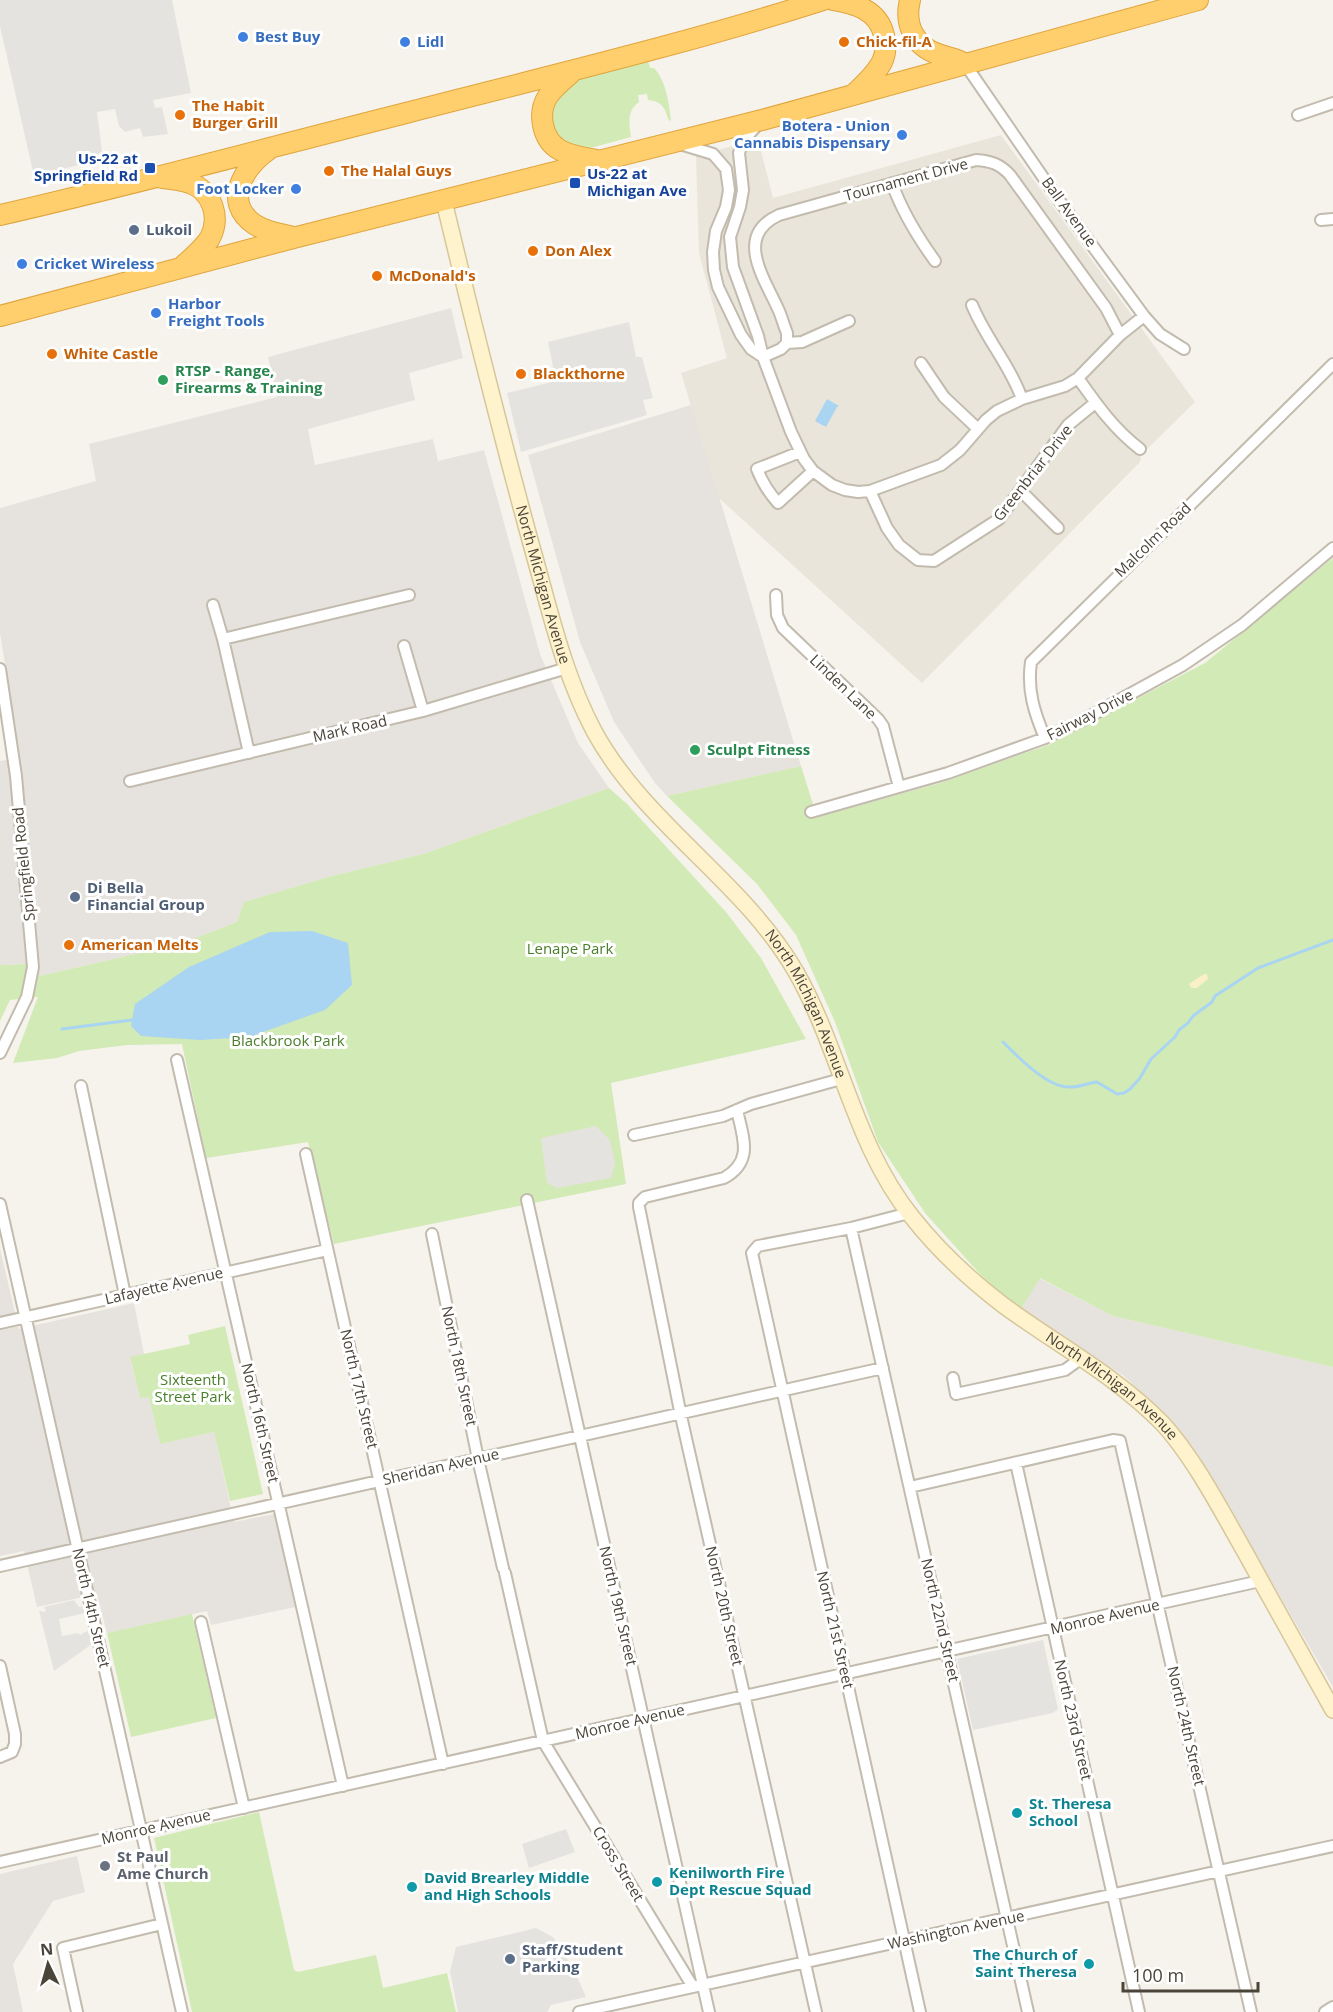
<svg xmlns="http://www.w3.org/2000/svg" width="1333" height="2012" font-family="'Open Sans',sans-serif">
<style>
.residential{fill:#eae5da}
.industrial{fill:#e6e2dd}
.green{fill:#d2eab5}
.sand{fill:#f9efc9}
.parking{fill:#e5e3e0}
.water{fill:#a9d4f2}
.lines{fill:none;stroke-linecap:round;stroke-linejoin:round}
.stream{stroke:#a9d4f2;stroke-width:3}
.street-casing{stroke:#c2bbae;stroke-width:14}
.secondary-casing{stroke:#d6c79b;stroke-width:18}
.highway-casing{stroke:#e0a43c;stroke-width:22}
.street{stroke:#fff;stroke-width:10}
.secondary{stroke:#fff3cd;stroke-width:15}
.highway{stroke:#ffcf6e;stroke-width:20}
.shop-dot{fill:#3f7fe0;stroke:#fff;stroke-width:2}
.food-dot{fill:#e8710a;stroke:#fff;stroke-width:2}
.transit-dot{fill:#1a4fb4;stroke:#fff;stroke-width:2}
.service-dot{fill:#5c6f8a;stroke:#fff;stroke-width:2}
.leisure-dot{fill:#2e9e5b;stroke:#fff;stroke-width:2}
.culture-dot{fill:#0f9aa8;stroke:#fff;stroke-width:2}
.worship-dot{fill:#6b7280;stroke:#fff;stroke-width:2}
.labels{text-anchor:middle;stroke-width:6;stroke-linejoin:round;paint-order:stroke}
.shop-label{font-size:15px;font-weight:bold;fill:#366cbe;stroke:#fff;text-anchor:start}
.food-label{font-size:15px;font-weight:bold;fill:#c56008;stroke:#fff;text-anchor:start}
.transit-label{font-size:15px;font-weight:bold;fill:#164399;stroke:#fff;text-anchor:end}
.street-label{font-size:15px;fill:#4b4439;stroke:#fff}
.service-label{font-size:15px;font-weight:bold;fill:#4e5e75;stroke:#fff;text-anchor:start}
.leisure-label{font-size:15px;font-weight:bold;fill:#27864d;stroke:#fff;text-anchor:start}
.park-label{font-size:15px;fill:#4a7f2a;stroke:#fff}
.culture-label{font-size:15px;font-weight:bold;fill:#0d838f;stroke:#fff;text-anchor:start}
.worship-label{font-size:15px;font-weight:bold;fill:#5b616d;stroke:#fff;text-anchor:start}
</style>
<rect width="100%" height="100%" fill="#f6f3ec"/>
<path class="residential" d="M1001,135L1195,402L1141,455L1140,462L922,683L719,498L681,373L727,358L699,253L696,156L758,139L773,198Z"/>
<path class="industrial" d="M451,308L463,358L409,373L415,400L308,429L315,465L433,439L438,461L484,450L540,654L578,743L609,788L423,854L328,877L244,902L237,922L183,943L40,976L27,964L0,965V761L20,758L0,633V508L96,481L89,444L277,397L268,357Z
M691,405L801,766L667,796L655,783L614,722L580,642L528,455Z
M0,1249L19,1329L134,1303L144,1354L130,1358L140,1398L149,1396L160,1444L214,1432L234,1522L274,1514L295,1607L211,1625L207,1611L107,1633L97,1594L37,1607L24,1551L0,1556Z
M1039,1278L1113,1316L1333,1367V1687L1194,1450L1163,1413L1124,1376L1019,1312Z
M77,1856L85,1892L53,1901L13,1964L23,2012H0V1874Z"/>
<path class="green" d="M648,60L650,68H654C666,80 669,104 671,120L669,121C665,108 662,101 648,100L647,94L638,95L639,102C627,110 629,124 631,137L583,150L557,141L553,135L549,104L576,78Z
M1333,558V1367L1113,1316L1040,1278L1019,1312L979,1273L925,1213L878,1142L835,1022L796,935L757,884L667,796L801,766L817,817L940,783L1048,745L1205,663Z
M609,788L627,804L726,912L761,958L806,1039L611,1083L626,1184L334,1244L308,1142L206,1158L182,1044L127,1045L79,1051L57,1058L13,1063L38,997L10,1000L0,1021V965L27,964L40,976L183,943L237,922L244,902L328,877L423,854Z
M225,1326L263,1494L230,1501L214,1432L160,1444L149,1397L140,1398L130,1357L190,1344L188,1335Z
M192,1614L216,1718L131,1737L107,1633Z
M259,1812L294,1970L298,1972L376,1955L383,1988L447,1973L456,2012H192L154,1838Z"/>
<path class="sand" d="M1204,974H1207L1208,979L1197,988H1191L1189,984Z"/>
<path class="parking" d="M0,0H172L191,93L153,100L155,108L162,107L168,134L143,137L140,128L125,132L119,126L115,109L97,112L103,159L34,176L0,26Z
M629,322L636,357H642L653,398L643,400L647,415L521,452L507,393L556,381L548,342Z
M596,1126L610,1140L615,1163L611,1178L557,1188L547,1183L541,1138Z
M74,1600L79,1607L84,1606L85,1613L59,1619L62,1636L78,1633L80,1635L89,1630L92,1644L54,1671L39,1611L46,1612L44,1607Z
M1043,1640L1058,1709L1053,1713L973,1730L957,1659Z
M566,1829L575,1852L529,1868L522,1844Z
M536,1928L553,1937L575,1972L586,1997L551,2005L547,2012H458L450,1971L456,1947Z"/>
<path class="water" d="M827,399L839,406L837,407L826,427L815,421Z
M312,931L348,943L352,985L325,1010L249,1037L200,1040L141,1036L131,1026L135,1004L189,967L270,932Z"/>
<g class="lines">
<path class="stream" d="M62,1029L132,1020
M1003,1042C1019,1058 1047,1087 1069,1087C1079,1088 1087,1083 1097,1082L1117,1094L1124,1093L1130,1089L1140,1078L1151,1059L1175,1037L1179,1030L1188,1023L1193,1016L1212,1002L1215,996L1258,968L1333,940"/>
<g class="street-casing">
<path id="street" d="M965,64L1058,199L1144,316L1160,334L1184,349
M1298,115L1333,103
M759,123L743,141L739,153L743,190L740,207L730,237L733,267L758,336L763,357L791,432L804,459L813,471L832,485L845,490L858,492L870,491L941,465L960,450L986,420L997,411L1022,399L1065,386L1078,378L1120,335L1144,316
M680,144L713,154L726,169L729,190L726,207L716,231L713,252L714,270L718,287L741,335L751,349L763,357
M892,183C902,212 917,236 935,261
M1321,220L1333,219
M972,305C986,339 1010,365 1022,399
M787,343L802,342L849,321
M763,357L781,349L787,343V333C784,326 782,318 779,311C765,279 733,236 779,215L976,160C991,161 1000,164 1010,175L1106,308L1120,335
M921,363L944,397L978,429
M1078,378C1097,405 1114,429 1140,449
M800,452L757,469C762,482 769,493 778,503L813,471
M870,491L887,528L899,545L918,560L934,561L999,519L1068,425L1095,403
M1020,492L1026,496L1058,528
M776,595L777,615L783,628L878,719L883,726L899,787
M213,605L223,639L249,753
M223,639L409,595
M404,646L423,711
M0,669L16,776L33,967L27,997L0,1053
M1045,738C1034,712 1027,690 1031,662L1333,364
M130,781L423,711L567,668
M811,812L948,773L1045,738L1083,720L1183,665L1242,625L1333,548
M177,1060L343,1786
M81,1086L125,1295
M737,1110C743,1138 754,1161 724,1178L645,1197L639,1203V1207L681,1416L816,2012
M634,1135L723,1116L751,1104L841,1079
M306,1154L443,1764
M527,1200L709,2012
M0,1204L182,2012
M909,1213L851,1228L758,1246L752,1253L920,2012
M851,1228L1028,2012
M432,1234L478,1459L503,1568
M0,1323L327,1250
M953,1378L956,1394L1065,1370L1076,1362L1079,1356
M1016,1463L1139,2012
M910,1487L1113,1440L1120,1441L1251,2012
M0,1566L883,1368
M505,1573L543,1741L693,1987
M201,1622L244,1808
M0,1666L15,1734V1744L12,1752L0,1757
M0,1862L1260,1581
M77,2012L63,1948L162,1924
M579,2012L1333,1846
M1325,2012L1333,2007"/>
</g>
<g class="secondary-casing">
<g id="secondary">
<path id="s1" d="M444,201C472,318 501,435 533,551C550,611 564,675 594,731C645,825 743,880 796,972C841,1051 854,1145 912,1217C938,1250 969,1279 1003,1305C1056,1344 1115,1375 1162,1423C1193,1456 1222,1512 1245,1552C1274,1605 1304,1658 1333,1710"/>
</g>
</g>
<g class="highway-casing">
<path id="highway" d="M833,0C856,4 878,10 884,35C886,44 886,54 882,62C875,75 864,85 854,94
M910,0C904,24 914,46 938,54C948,58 957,58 965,64
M571,73C563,80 554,87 548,96C537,113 542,140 560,150C571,156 585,158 597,160
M268,150C244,167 222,202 254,224C266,232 280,234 294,237
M162,178C171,179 181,180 190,183C212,191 221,217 210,238C204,248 193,257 184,265
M0,215C136,184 271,147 406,113C545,77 686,44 823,0
M0,316L297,237L762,120L1198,0"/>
</g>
<use href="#street" class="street"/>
<use href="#secondary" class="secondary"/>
<use href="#highway" class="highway"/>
</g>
<g class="shop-dot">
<circle cx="243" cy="37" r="6"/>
<circle cx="405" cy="42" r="6"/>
<circle cx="902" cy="135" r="6"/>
<circle cx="296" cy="189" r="6"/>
<circle cx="22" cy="264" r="6"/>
<circle cx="156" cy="313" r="6"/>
</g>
<g class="food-dot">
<circle cx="844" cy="42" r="6"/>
<circle cx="180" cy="115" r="6"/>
<circle cx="329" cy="171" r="6"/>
<circle cx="533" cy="251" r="6"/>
<circle cx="377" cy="276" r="6"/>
<circle cx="52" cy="354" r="6"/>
<circle cx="521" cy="374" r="6"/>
<circle cx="69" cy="945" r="6"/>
</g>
<g class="transit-dot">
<rect x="144" y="162" width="12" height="12" rx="3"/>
<rect x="569" y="177" width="12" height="12" rx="3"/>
</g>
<g class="service-dot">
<circle cx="134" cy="230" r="6"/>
<circle cx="75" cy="897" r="6"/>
<circle cx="510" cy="1959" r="6"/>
</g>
<g class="leisure-dot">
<circle cx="163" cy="380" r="6"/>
<circle cx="695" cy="750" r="6"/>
</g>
<g class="culture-dot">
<circle cx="1017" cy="1813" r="6"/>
<circle cx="657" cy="1882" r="6"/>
<circle cx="412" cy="1887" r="6"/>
<circle cx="1089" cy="1964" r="6"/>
</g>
<circle class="worship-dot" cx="105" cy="1866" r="6"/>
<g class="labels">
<g class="shop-label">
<text x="255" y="42">Best Buy</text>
<text x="417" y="47">Lidl</text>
<text x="890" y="131" text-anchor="end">Botera - Union<tspan x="890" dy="17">Cannabis Dispensary</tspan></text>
<text x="284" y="194" text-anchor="end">Foot Locker</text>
<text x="34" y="269">Cricket Wireless</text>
<text x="168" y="309">Harbor<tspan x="168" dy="17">Freight Tools</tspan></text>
</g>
<g class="food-label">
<text x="856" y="47">Chick-fil-A</text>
<text x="192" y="111">The Habit<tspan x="192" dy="17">Burger Grill</tspan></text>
<text x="341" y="176">The Halal Guys</text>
<text x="545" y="256">Don Alex</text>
<text x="389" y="281">McDonald's</text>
<text x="64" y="359">White Castle</text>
<text x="533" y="379">Blackthorne</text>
<text x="81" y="950">American Melts</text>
</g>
<g class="transit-label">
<text x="138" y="164">Us-22 at<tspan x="138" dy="17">Springfield Rd</tspan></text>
<text x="587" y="179" text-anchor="start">Us-22 at<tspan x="587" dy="17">Michigan Ave</tspan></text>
</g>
<g class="street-label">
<text transform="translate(906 180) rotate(-15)" y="5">Tournament Drive</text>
<text transform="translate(1069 212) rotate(54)" y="5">Ball Avenue</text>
<text transform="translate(1033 473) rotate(-52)" y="5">Greenbriar Drive</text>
<text transform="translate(1153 540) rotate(-44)" y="5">Malcolm Road</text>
<text dy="5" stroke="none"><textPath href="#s1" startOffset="396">North Michigan Avenue</textPath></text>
<text transform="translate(843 687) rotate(44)" y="5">Linden Lane</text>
<text transform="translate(1090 715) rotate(-27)" y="5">Fairway Drive</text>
<text transform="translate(350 729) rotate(-13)" y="5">Mark Road</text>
<text transform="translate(24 864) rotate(-96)" y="5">Springfield Road</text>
<text dy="5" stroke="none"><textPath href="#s1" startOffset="900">North Michigan Avenue</textPath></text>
<text transform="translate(164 1286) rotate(-13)" y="5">Lafayette Avenue</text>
<text transform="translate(459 1366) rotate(78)" y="5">North 18th Street</text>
<text transform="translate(359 1389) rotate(77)" y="5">North 17th Street</text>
<text dy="5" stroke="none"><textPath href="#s1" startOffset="1402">North Michigan Avenue</textPath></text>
<text transform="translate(260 1423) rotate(77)" y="5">North 16th Street</text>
<text transform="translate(441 1467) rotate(-13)" y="5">Sheridan Avenue</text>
<text transform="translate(618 1606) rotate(77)" y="5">North 19th Street</text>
<text transform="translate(724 1606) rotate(77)" y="5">North 20th Street</text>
<text transform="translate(91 1608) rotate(77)" y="5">North 14th Street</text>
<text transform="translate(1105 1617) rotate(-13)" y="5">Monroe Avenue</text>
<text transform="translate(940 1620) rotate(77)" y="5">North 22nd Street</text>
<text transform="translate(835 1630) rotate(77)" y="5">North 21st Street</text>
<text transform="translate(1073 1720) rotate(77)" y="5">North 23rd Street</text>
<text transform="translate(630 1722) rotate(-13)" y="5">Monroe Avenue</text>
<text transform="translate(1186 1726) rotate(77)" y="5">North 24th Street</text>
<text transform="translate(156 1827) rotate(-13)" y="5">Monroe Avenue</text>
<text transform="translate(618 1864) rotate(59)" y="5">Cross Street</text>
<text transform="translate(956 1930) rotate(-12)" y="5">Washington Avenue</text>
</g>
<g class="service-label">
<text x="146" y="235">Lukoil</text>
<text x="87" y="893">Di Bella<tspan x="87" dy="17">Financial Group</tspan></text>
<text x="522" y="1955">Staff/Student<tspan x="522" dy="17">Parking</tspan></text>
</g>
<g class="leisure-label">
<text x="175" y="376">RTSP - Range,<tspan x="175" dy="17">Firearms &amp; Training</tspan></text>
<text x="707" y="755">Sculpt Fitness</text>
</g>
<g class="park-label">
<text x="570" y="954">Lenape Park</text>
<text x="288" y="1046">Blackbrook Park</text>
<text x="193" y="1385">Sixteenth<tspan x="193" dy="17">Street Park</tspan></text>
</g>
<g class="culture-label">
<text x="1029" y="1809">St. Theresa<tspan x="1029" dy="17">School</tspan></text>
<text x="669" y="1878">Kenilworth Fire<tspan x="669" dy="17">Dept Rescue Squad</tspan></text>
<text x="424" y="1883">David Brearley Middle<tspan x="424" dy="17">and High Schools</tspan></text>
<text x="1077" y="1960" text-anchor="end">The Church of<tspan x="1077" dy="17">Saint Theresa</tspan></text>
</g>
<g class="worship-label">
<text x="117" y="1862">St Paul<tspan x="117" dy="17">Ame Church</tspan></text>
</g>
</g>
<g transform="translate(48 1964) rotate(355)" stroke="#ffffff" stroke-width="4.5" paint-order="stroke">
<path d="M0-4.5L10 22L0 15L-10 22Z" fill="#4b4439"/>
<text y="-9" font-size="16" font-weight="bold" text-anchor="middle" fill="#4b4439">N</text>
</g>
<path d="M1123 1982v9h135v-9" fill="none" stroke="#4b4439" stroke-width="3"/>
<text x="1132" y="1982" font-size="18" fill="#4b4439" stroke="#ffffff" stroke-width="4.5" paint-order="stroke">100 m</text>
</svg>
